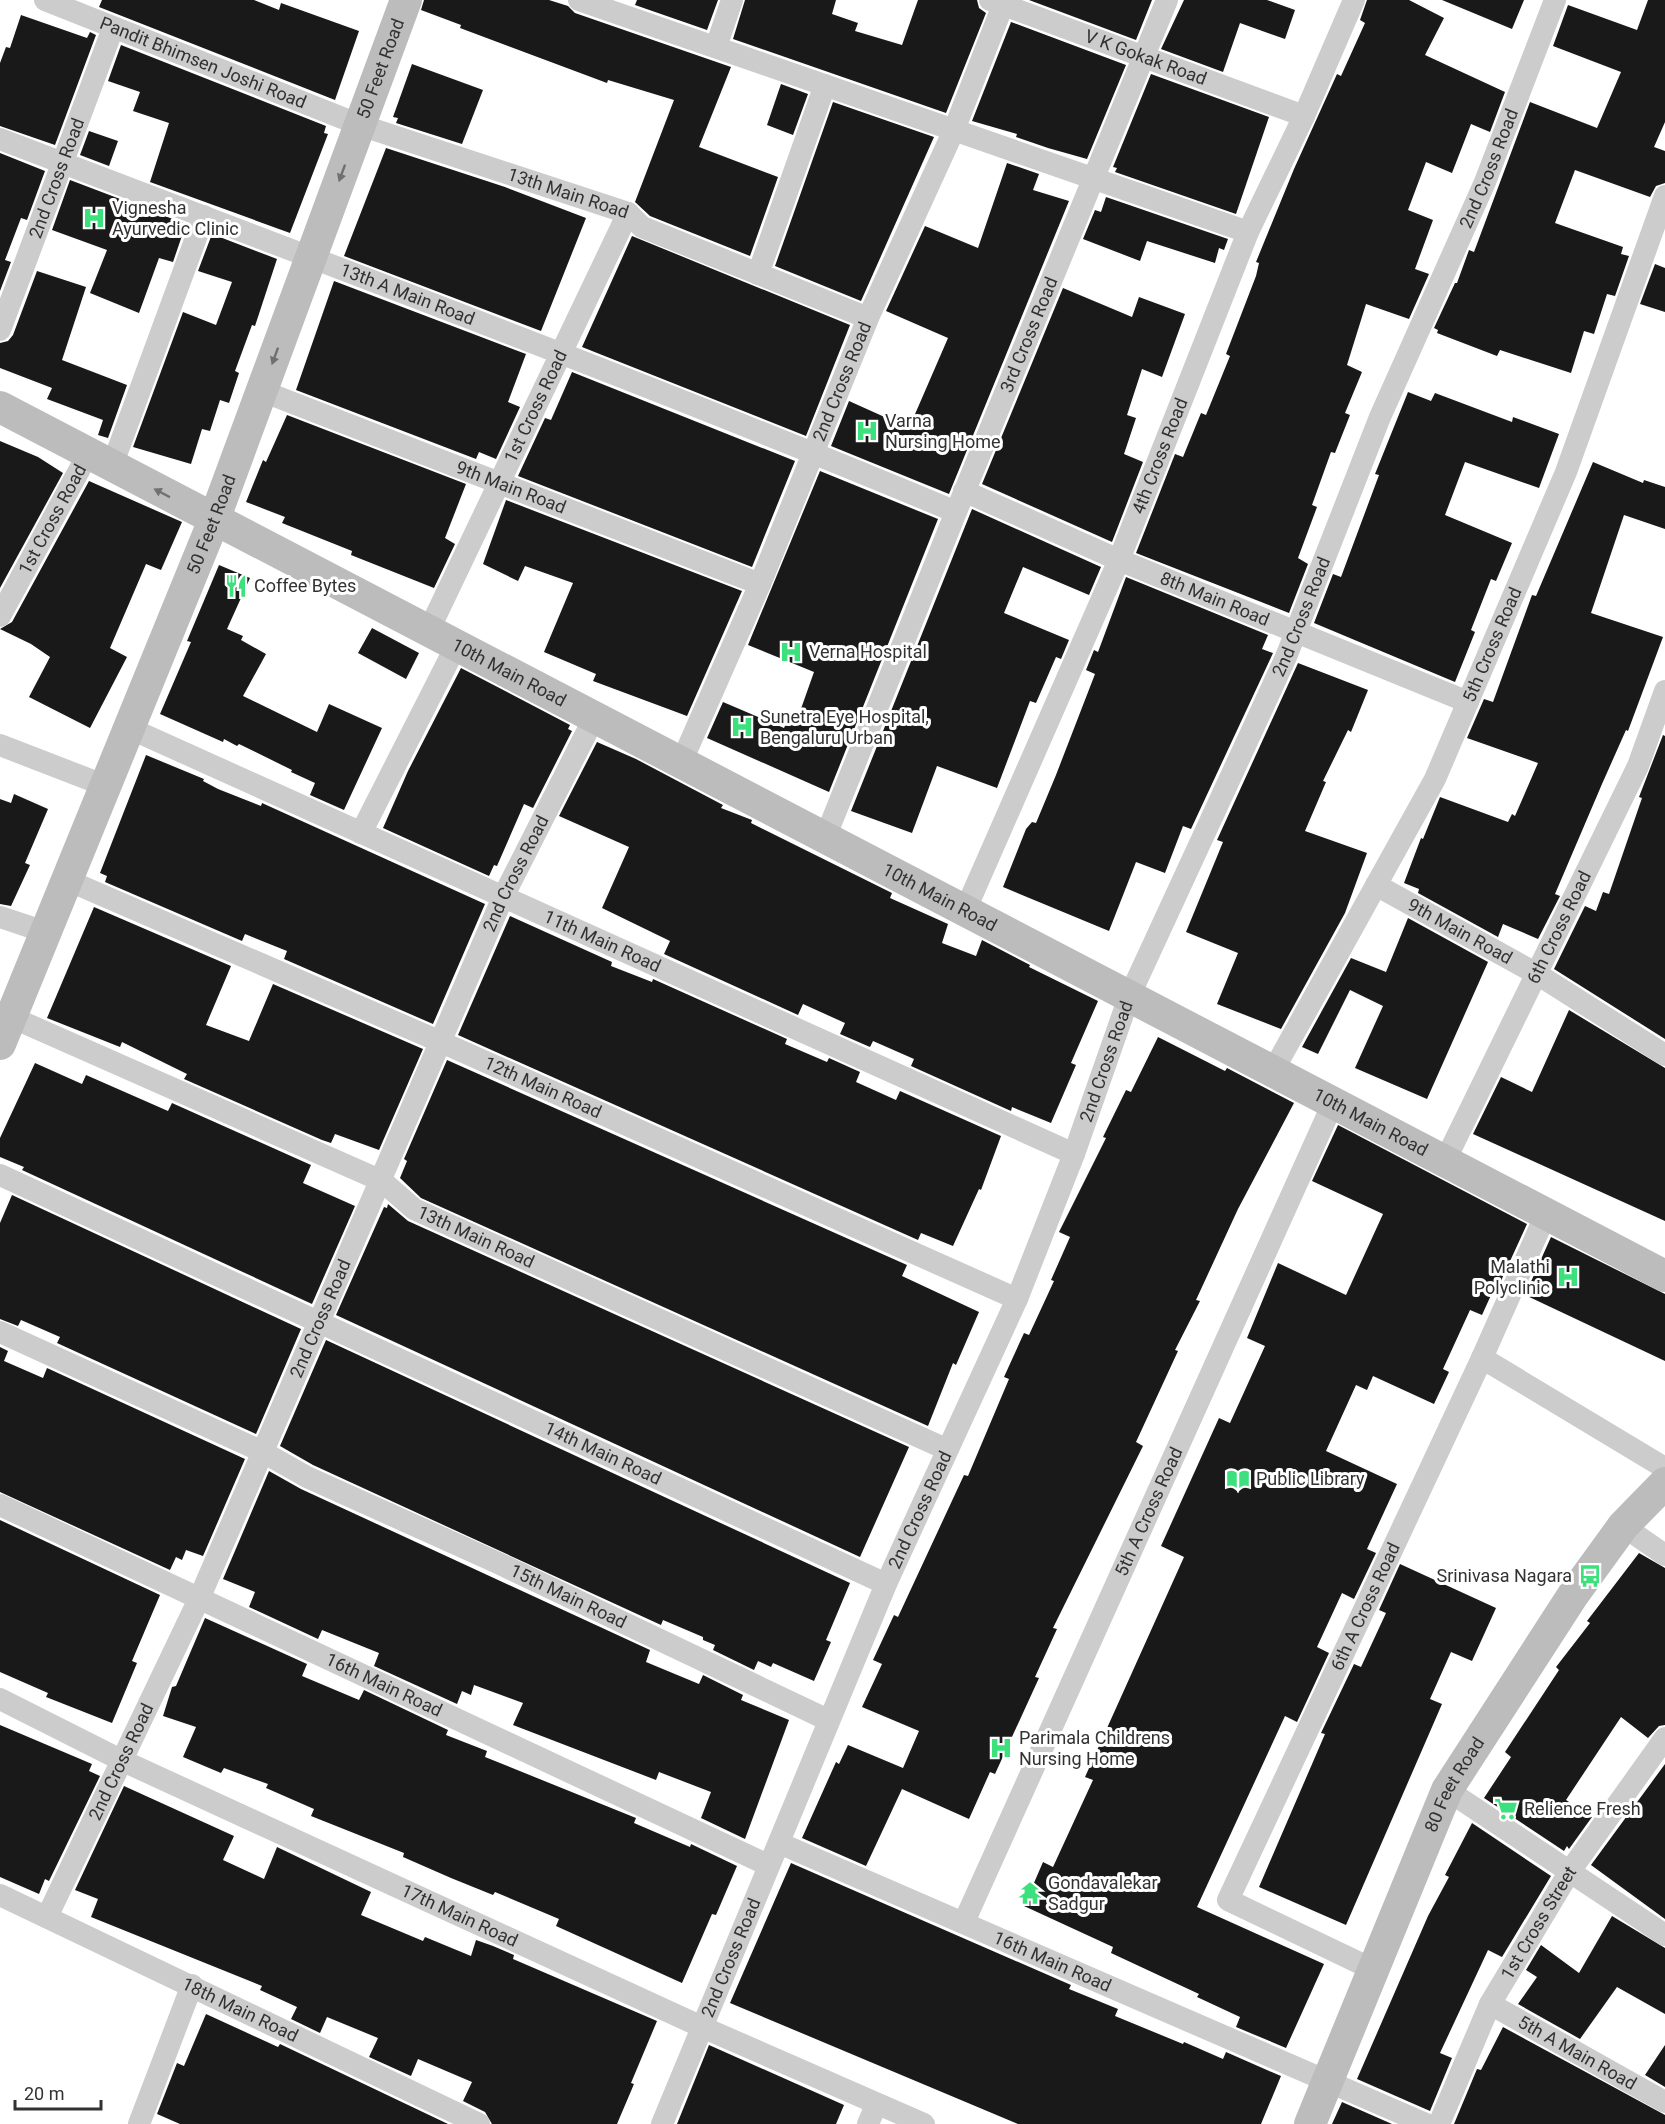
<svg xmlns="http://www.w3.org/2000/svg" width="1665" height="2124" font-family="Roboto,sans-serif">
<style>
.building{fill:#191919}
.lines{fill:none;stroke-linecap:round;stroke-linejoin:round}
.street{stroke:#ccc;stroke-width:22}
.secondary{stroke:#bcbcbc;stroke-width:32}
.oneway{fill:#707070}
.labels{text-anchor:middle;stroke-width:6;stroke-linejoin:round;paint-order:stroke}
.street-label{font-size:18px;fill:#323232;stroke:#fff}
.poi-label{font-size:18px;fill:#323232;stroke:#fff;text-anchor:start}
</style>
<rect width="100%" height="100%" fill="#fff"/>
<path class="building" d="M102,0H254L279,10L281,3L359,31L335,100L99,7Z
M424,0H549L568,6L575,13L731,67L699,147L778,177L750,256L650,216L635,202L674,100L608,80L607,83L460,28L461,25L421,10Z
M637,0H718L707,30L635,5Z
M745,0H836L832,14L858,23L855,31L902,45L918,0H977L979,8L986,13L946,113L733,39Z
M1029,0H1152L1136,40Z
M1184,0H1267L1295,10L1285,39L1240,23L1223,72L1161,49Z
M1367,0H1409L1444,18L1425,55L1505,92L1490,132L1471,124L1452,173L1426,162L1408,210L1433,220L1415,269L1429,274L1409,319L1366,304L1347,365L1362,372L1345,413L1350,415L1335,453L1331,452L1312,505L1317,507L1298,558L1308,564L1289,613L1136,553L1175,454L1183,457L1201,413L1206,415L1230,356L1226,354L1256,276L1259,263L1256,262L1294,169L1337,74L1341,76L1365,23L1360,20Z
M1442,0H1524L1512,29Z
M1648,0H1665V122L1654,147L1665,151V183L1656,186L1650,197L1575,170L1555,223L1623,247L1621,254L1629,256L1615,296L1607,294L1594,334L1584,331L1571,373L1500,350L1497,356L1437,333L1438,330L1434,328L1455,283H1457L1469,250L1474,252L1530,102L1597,128L1621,72L1553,46L1568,5L1637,30Z
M21,15L87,38L90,32L96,35L55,145L0,126V63L6,47L10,48Z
M1011,22L1126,65L1087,159L1048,148L1016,137L1017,134L972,121Z
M121,45L326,126L324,133L328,134L290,233L150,182L169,123L133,111L140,92L108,81Z
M412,64L483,90L462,144L396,123L398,118L393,117Z
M1151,74L1269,117L1236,214L1115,172L1117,168L1113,167Z
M781,84L808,94L793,135L767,125Z
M833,102L934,137L861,301L775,266Z
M89,131L118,141L109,166L80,155Z
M386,148L505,187L586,218L541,331L344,256Z
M0,153L45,171L27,220L21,218L5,260L11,262L0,291Z
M1007,163L1039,174L1033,190L1069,201L949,494L831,446L849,401L909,428L948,338L886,311L925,226L978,248Z
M70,180L186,224L173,262L159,258L139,313L90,293L107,250L52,230Z
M1106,197L1228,239L1224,250L1219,248L1215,263L1147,241L1140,261L1083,239L1095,210L1101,212Z
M212,234L277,259L255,326L252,325L235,371L239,373L229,403L220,400L210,431L202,429L191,464L133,447L183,312L216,325L232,282L198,271Z
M632,236L850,325L806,436L582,347Z
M1655,264L1665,268V312L1640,304Z
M37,271L86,287L62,360L127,385L108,438L98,435L103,420L47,399L52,388L0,368V343L8,341L13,335Z
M334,281L526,354L508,402L520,407L496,459L479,452L476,459L296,390Z
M1063,288L1132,317L1139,297L1185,314L1162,377L1142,369L1127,415L1136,418L1124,454L1143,462L1112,542L982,484Z
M572,372L795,461L752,567L518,476L545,418L551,420Z
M1408,392L1431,401L1435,393L1512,422L1513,417L1559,434L1539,488L1465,462L1445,515L1512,543L1496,581L1491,579L1471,630L1475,632L1455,682L1314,623L1333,574L1341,577L1379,475L1375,474Z
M287,415L466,484L445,538L455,544L434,588L351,555L352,551L282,523L285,517L246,502L263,460L266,462Z
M0,441L38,457L63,473L0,588Z
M1593,462L1643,483L1644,480L1665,487V529L1624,515L1591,613L1663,637L1628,731L1626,730L1602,784L1555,894L1560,896L1538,939L1503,924L1498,937L1418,893L1419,889L1404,883L1421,838L1423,839L1440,797L1508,822L1512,814L1515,816L1538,763L1467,738L1484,699L1493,702L1532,595L1536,596Z
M820,471L938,519L829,792L707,738L723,702L784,728L789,717L797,720L814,672L748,645Z
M89,481L182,522L161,570L146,564L110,648L127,657L90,728L29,697L50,657L31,644L0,629L12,622Z
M506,500L742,591L687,716L593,681L596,674L544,652L573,583L525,566L518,581L483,564Z
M972,509L1101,567L1089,595L1023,567L1004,613L1069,640L1061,659L1056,657L1036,703L1030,701L997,788L937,766L912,833L851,811Z
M219,565L250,578L227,629L243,636L241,640L266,654L243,696L317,732L329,704L382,728L344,810L310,795L315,783L291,772L292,770L239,744L237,746L224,739L223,742L160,714L191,642L187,641Z
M1126,577L1268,635L1262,649L1273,653L1191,829L1183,826L1165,873L1136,862L1109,931L1003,887L1026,829L1032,822L1036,823L1056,775L1095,674L1086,670L1094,650L1098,652Z
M372,628L419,653L406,679L358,653Z
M1298,663L1368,690L1351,732L1348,730L1323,781L1326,782L1305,831L1367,853L1345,913L1281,1029L1217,1004L1238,953L1186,932L1223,842L1217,840Z
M461,668L570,725L568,729L572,731L533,808L524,804L497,866L494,865L489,876L383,828L408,771Z
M1663,735L1665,736V1039L1554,969L1585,906L1596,911L1603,892L1609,894L1642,798L1639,797Z
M597,742L636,759L723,805L721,808L752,820L751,823L892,893L890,898L948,924L942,943L976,956L982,940L1030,965L1029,967L1098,1001L1071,1063L1076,1065L1051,1123L1012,1107L1011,1111L911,1066L914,1059L873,1041L870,1047L840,1034L845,1023L803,1004L798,1015L664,954L670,941L602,908L629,847L559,816Z
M146,755L204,779L203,781L218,789L261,806L262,803L485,904L433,1024L284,959L287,951L245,934L242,941L105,882L107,876L100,873Z
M14,794L48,809L25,863L30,865L11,906L0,904V799L11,803Z
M94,907L231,966L206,1025L249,1041L273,984L423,1049L379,1150L335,1134L331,1143L322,1140L184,1079L187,1074L122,1042L120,1047L47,1018Z
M510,916L612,962L611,966L652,982L653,979L787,1039L785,1044L827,1062L829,1058L860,1072L856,1082L896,1100L900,1091L1001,1136L981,1190L979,1189L953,1246L921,1233L918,1240L458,1035Z
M1408,918L1488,962L1427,1099L1355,1068L1383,1006L1350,990L1318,1054L1302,1047L1351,958L1386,972Z
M1569,1010L1665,1068V1221L1473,1134L1501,1077L1532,1092Z
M1158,1037L1225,1071L1227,1068L1294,1103L1238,1209L1196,1300L1200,1301L1175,1350L1178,1351L1136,1442L1143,1446L1053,1628L1057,1629L1035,1677L1039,1678L995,1774L990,1772L969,1819L902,1789L866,1866L802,1838L836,1762L839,1764L848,1745L903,1768L919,1731L862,1707L882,1664L873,1660L894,1615L898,1617L964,1475L968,1476L1009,1379L1004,1377L1024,1333L1029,1335L1054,1281L1051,1280L1070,1237L1059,1232L1106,1138L1103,1137L1126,1090L1131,1092Z
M447,1060L907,1265L902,1276L979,1312L956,1365L953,1363L928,1426L421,1198L400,1178L407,1161L404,1159Z
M35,1063L82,1084L86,1075L168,1111L172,1103L311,1165L303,1183L355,1206L312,1304L22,1170L24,1167L0,1157V1138Z
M1338,1125L1527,1224L1500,1283L1497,1282L1482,1315L1470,1310L1443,1369L1449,1372L1434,1404L1373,1376L1367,1390L1356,1385L1326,1451L1397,1484L1367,1549L1376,1553L1354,1599L1342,1593L1317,1647L1329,1653L1297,1722L1285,1716L1197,1907L1324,1964L1286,2048L1236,2027L1240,2017L1197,1997L1199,1994L1111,1953L1113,1947L1024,1906L1043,1862L1053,1867L1093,1780L1085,1777L1184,1557L1161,1546L1219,1418L1230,1423L1265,1346L1247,1338L1278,1263L1346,1295L1383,1214L1312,1181Z
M12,1195L301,1329L256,1434L57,1343L60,1337L21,1320L18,1326L0,1319V1223Z
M388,1204L408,1221L909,1447L860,1557L336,1315L384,1207L387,1208Z
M1551,1237L1665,1294V1361L1525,1295Z
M326,1340L850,1583L826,1640L831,1642L814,1681L773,1663L771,1667L758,1661L754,1670L713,1650L715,1645L703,1640V1637L663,1620L661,1625L313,1465L280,1446Z
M0,1347L8,1351L4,1361L43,1378L47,1368L245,1459L203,1556L186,1550L182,1560L176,1557L170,1570L0,1492Z
M269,1471L301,1489L650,1650L646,1662L699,1684L703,1675L743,1695L741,1700L789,1720L745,1839L701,1818L711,1792L659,1772L656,1780L513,1725L523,1703L474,1685L471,1695L462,1691L457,1704L374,1666L379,1653L322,1630L318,1639L249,1607L255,1592L223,1579Z
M0,1520L160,1595L132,1661L137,1663L112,1723L46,1697L48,1693L0,1672Z
M1639,1553L1665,1568V1725L1659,1726L1648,1738L1621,1717L1566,1800L1592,1817L1569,1849L1567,1846L1564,1851L1484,1798L1511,1757L1505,1752L1559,1670L1556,1667L1590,1623L1587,1621Z
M1400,1564L1496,1608L1472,1661L1451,1652L1430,1699L1442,1704L1346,1925L1259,1887L1325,1734L1321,1733L1354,1664L1361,1667L1386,1613L1379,1610Z
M205,1618L307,1664L302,1676L359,1700L364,1690L448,1730L446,1735L487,1751L485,1757L636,1818L634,1823L690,1847L691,1844L737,1866L716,1915L712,1914L682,1983L556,1926L559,1919L495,1892L493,1895L451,1878L403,1857L404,1853L311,1816L314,1809L266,1788L268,1784L224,1768L221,1773L183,1757L196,1727L163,1716L172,1687L176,1686Z
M0,1725L92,1764L89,1771L100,1776L49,1881L45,1879L39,1894L0,1877Z
M1665,1764V1919L1591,1865Z
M124,1786L234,1836L223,1860L264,1879L277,1847L371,1892L361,1915L423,1941L425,1937L471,1956L476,1940L493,1946L514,1955L513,1959L657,2021L631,2083L634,2084L617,2124H492L485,2112L463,2101L472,2082L418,2059L411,2076L369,2057L378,2038L327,2017L320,2033L291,2019L297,2007L260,1990L262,1986L91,1917L98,1899L75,1890Z
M1472,1823L1551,1876L1502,1957L1488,1950L1440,2053L1452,2058L1430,2111L1357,2079L1428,1916L1449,1877L1445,1875Z
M791,1863L1071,1985L1069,1989L1118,2009L1115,2016L1183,2044L1184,2042L1223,2059L1226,2052L1274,2073L1281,2076L1261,2124H1018L730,2003Z
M1612,1916L1665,1948V2014L1617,1987L1580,2039L1518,2004L1537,1977L1526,1970L1541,1945L1579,1973Z
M206,2014L278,2047L280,2044L448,2124H180L157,2114L177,2063L184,2066Z
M1503,2027L1665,2115V2124H1454L1477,2069L1481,2070Z
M709,2045L844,2105L836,2124H677Z
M1665,2045V2087L1645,2075Z
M1342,2102L1392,2124H1332Z"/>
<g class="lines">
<g class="street">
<path id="s1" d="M45,0L360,125L628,213L642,227L868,318"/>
<path d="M579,0L1248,232"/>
<path id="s2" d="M990,0L1304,116"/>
<path d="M716,47L732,0"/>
<path id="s3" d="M0,139C319,261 640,380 956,512"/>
<path d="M758,274L825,85"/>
<path id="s4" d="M0,330L113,28"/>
<path id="s5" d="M262,391L760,584"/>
<path d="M112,466L204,216"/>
<path id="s6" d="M964,491L1119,560L1468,702"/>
<path id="s7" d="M0,616L88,454"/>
<path id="s8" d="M428,632L628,213"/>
<path id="s9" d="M129,728L1074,1154"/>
<path d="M0,745L106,786"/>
<path id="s10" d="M681,763L760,584L868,318L954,130L1005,0"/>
<path d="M361,833L456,646"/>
<path id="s11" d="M825,838L956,512L1167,0"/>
<path id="s12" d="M67,880L441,1042L1017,1299"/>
<path id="s13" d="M1376,885L1537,974L1665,1055"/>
<path id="s14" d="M965,911L1119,560L1248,232L1304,116L1354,0"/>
<path d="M0,917L45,932"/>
<path id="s15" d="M11,1017L382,1181L414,1209L946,1449"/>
<path id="s16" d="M1273,1071L1435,779L1566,472L1665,196"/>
<path id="s17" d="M1445,1161L1638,766L1665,691"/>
<path id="s18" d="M0,1175L886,1584"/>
<path id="s19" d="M0,1332L261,1451L307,1477L498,1563L828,1720"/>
<path d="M1482,1358L1665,1468"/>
<path id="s20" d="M0,1505L768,1865"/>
<path d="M1623,1526L1665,1555"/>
<path id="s21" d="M0,1699L121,1760L702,2027L924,2124"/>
<path d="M1447,1790L1665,1935"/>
<path id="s22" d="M779,1843L1426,2124"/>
<path id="s23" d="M0,1895L479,2124"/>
<path id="s24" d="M47,1917L199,1599L503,897L594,718"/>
<path id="s25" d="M964,1922L1333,1103"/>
<path id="s26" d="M1374,1970L1228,1900L1482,1358L1546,1214"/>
<path id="s27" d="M1490,2004L1665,2102"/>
<path d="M139,2124L192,1985"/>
<path id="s28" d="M662,2124L886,1584L1017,1299L1074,1154L1129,997L1286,657L1380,417L1485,182L1555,0"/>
<path d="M868,2124L876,2105"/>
<path id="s29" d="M1439,2124L1490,2004L1570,1871L1665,1738"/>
</g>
<g class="secondary">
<path id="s30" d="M0,407L1665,1276"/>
<path id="s31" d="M0,1044L214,520L406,0"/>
<path id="s32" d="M1310,2124L1447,1790L1573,1595L1623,1526L1665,1483"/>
</g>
</g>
<defs><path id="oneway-solid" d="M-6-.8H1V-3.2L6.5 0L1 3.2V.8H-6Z" transform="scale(1.5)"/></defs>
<g class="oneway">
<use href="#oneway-solid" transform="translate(342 173) rotate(110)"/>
<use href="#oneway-solid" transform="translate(275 356) rotate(110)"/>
<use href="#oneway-solid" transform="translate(162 493) rotate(-152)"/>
</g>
<defs>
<g id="hospital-bare" transform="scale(1.8)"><path d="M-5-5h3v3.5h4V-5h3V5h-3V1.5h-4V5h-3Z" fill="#3ce17e" stroke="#fff" stroke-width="2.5" paint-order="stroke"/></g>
<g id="restaurant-bare" transform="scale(1.8)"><path d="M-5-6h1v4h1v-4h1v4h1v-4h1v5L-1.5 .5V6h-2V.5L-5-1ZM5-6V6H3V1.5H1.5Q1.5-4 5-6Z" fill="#3ce17e" stroke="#fff" stroke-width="2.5" paint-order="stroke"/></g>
<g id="library-bare" transform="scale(1.8)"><path d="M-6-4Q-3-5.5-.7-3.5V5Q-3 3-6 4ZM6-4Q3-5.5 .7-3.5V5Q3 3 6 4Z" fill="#3ce17e" stroke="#fff" stroke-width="2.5" paint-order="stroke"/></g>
<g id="bus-bare" transform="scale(1.8)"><path d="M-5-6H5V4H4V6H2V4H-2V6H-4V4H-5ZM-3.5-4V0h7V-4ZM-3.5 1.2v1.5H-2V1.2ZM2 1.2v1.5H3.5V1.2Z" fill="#3ce17e" stroke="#fff" stroke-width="2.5" paint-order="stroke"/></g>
<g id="supermarket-bare" transform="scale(1.8)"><path d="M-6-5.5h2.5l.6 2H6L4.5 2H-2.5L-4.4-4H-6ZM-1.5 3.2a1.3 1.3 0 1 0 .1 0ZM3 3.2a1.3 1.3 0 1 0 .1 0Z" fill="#3ce17e" stroke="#fff" stroke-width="2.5" paint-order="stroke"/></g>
<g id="temple-bare" transform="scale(1.8)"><path d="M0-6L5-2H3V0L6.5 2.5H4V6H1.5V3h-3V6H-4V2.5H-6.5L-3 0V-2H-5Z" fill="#3ce17e" stroke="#fff" stroke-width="2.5" paint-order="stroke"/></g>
</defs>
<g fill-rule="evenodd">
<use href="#hospital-bare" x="94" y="218"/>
<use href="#hospital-bare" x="867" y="431"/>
<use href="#restaurant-bare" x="236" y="586"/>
<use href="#hospital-bare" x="791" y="652"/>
<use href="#hospital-bare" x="742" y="727"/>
<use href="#hospital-bare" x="1568" y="1277"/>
<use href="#library-bare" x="1238" y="1479"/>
<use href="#bus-bare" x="1590" y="1576"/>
<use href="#hospital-bare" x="1001" y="1748"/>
<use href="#supermarket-bare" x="1506" y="1809"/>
<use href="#temple-bare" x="1030" y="1893"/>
</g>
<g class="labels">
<g class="street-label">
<text dy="6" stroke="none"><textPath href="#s2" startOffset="166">V K Gokak Road</textPath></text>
<text dy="6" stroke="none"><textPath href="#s1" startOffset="170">Pandit Bhimsen Joshi Road</textPath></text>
<text dy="6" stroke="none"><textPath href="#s31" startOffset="1047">50 Feet Road</textPath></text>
<text dy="6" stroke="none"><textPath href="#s28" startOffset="2124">2nd Cross Road</textPath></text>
<text dy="6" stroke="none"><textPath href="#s4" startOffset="162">2nd Cross Road</textPath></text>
<text dy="6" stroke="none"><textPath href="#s1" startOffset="558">13th Main Road</textPath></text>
<text dy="6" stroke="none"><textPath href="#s3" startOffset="436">13th A Main Road</textPath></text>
<text dy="6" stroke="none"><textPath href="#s11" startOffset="543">3rd Cross Road</textPath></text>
<text dy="6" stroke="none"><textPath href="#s10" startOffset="414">2nd Cross Road</textPath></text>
<text dy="6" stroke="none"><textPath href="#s8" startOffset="250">1st Cross Road</textPath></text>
<text dy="6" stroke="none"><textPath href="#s14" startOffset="495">4th Cross Road</textPath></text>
<text dy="6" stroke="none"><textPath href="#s5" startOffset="267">9th Main Road</textPath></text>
<text dy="6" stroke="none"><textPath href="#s7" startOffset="110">1st Cross Road</textPath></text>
<text dy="6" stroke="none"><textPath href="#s31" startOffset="561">50 Feet Road</textPath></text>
<text dy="6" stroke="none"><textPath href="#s6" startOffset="273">8th Main Road</textPath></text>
<text dy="6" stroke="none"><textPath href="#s28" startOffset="1638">2nd Cross Road</textPath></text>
<text dy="6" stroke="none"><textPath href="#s16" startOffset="480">5th Cross Road</textPath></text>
<text dy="6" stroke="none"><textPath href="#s30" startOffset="574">10th Main Road</textPath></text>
<text dy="6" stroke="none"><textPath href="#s24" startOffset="1144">2nd Cross Road</textPath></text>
<text dy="6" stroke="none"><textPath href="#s30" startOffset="1060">10th Main Road</textPath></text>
<text dy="6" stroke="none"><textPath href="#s17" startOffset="260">6th Cross Road</textPath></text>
<text dy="6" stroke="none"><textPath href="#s13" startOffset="96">9th Main Road</textPath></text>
<text dy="6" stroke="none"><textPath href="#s9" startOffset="519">11th Main Road</textPath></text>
<text dy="6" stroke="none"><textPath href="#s28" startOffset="1152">2nd Cross Road</textPath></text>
<text dy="6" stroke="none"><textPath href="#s12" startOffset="519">12th Main Road</textPath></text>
<text dy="6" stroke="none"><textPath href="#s30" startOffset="1546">10th Main Road</textPath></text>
<text dy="6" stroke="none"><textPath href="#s15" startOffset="516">13th Main Road</textPath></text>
<text dy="6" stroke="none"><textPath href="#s24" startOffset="658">2nd Cross Road</textPath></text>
<text dy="6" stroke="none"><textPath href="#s18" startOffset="664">14th Main Road</textPath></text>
<text dy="6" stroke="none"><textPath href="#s28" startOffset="666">2nd Cross Road</textPath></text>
<text dy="6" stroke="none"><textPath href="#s25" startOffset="450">5th A Cross Road</textPath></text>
<text dy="6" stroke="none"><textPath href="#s19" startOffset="627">15th Main Road</textPath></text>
<text dy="6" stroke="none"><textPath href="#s26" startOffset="486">6th A Cross Road</textPath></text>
<text dy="6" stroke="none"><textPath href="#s20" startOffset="424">16th Main Road</textPath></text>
<text dy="6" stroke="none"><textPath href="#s24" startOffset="172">2nd Cross Road</textPath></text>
<text dy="6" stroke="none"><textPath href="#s32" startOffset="369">80 Feet Road</textPath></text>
<text dy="6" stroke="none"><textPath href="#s21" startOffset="508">17th Main Road</textPath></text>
<text dy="6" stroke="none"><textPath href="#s29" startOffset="225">1st Cross Street</textPath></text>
<text dy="6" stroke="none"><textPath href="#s28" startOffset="180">2nd Cross Road</textPath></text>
<text dy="6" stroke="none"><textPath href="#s22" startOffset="298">16th Main Road</textPath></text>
<text dy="6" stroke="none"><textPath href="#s23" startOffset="266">18th Main Road</textPath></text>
<text dy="6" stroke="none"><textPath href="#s27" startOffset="100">5th A Main Road</textPath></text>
</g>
<g class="poi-label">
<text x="112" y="214">Vignesha<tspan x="112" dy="21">Ayurvedic Clinic</tspan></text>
<text x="885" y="427">Varna<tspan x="885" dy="21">Nursing Home</tspan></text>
<text x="254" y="592">Coffee Bytes</text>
<text x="809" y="658">Verna Hospital</text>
<text x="760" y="723">Sunetra Eye Hospital,<tspan x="760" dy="21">Bengaluru Urban</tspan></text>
<text x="1550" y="1273" text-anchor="end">Malathi<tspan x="1550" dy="21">Polyclinic</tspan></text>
<text x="1256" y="1485">Public Library</text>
<text x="1572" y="1582" text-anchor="end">Srinivasa Nagara</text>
<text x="1019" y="1744">Parimala Childrens<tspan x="1019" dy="21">Nursing Home</tspan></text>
<text x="1524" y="1815">Relience Fresh</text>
<text x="1048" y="1889">Gondavalekar<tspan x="1048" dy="21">Sadgur</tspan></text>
</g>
</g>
<path d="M15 2100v9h86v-9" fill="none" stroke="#323232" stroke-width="3"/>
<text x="24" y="2100" font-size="18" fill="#323232" stroke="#ffffff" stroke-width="4.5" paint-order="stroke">20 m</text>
</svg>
